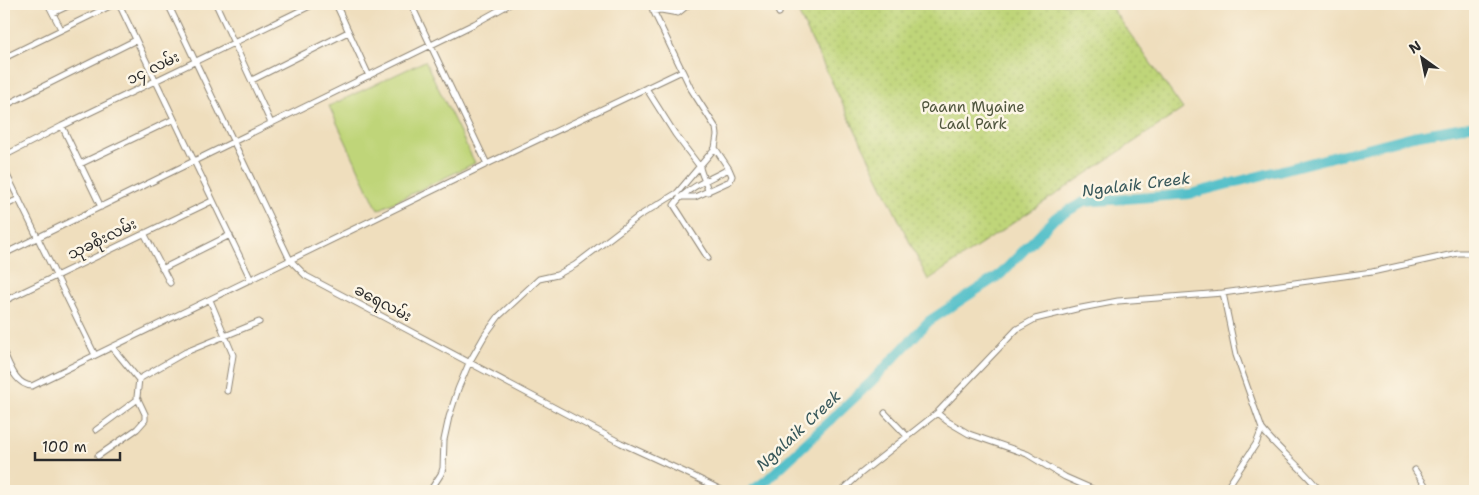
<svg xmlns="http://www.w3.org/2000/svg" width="1479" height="495" font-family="'Shantell Sans','Noto Sans Myanmar',sans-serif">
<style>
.park{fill:url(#park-dots);stroke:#758052}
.pitch{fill:#bfd579;stroke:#758052}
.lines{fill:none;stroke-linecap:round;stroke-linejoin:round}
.river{stroke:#52bfc9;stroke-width:10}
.street-casing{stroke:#8d8474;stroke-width:7}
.street{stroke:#fff;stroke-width:5}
.labels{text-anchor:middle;stroke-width:5;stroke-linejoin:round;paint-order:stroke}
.street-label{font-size:15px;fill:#2b2b2b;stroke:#fcf5e5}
.park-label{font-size:15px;fill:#50563e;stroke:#fcf5e5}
.water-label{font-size:16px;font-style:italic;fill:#37575a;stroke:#fcf5e5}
</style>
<defs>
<pattern id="park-dots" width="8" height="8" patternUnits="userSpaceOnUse" patternTransform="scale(1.25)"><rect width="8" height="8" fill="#bfd579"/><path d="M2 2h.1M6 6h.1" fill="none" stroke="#a4b769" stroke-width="1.8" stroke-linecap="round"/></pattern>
</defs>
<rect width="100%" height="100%" fill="#fcf5e5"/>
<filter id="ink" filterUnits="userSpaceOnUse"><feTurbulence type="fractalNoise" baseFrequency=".02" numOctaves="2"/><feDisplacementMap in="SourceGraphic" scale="10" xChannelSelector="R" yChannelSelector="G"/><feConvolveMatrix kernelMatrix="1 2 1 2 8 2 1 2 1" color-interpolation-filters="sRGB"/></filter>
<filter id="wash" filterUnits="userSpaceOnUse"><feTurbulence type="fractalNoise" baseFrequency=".0096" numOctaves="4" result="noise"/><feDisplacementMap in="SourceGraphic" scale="20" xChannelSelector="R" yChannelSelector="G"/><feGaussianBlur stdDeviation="1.12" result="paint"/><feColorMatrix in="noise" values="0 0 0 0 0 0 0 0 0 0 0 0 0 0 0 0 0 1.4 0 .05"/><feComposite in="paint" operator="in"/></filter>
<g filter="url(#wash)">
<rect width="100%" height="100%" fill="#efdebd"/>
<path class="park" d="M794,4H1109L1183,109L928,280Z"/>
<path class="pitch" d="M425,61L475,163L378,210L329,106Z"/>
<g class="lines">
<path class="river" d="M751,491L767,480L872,381L929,321L1001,274L1055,218L1084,202L1190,194L1413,136L1475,125"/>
</g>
</g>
<g filter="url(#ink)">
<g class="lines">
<g class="street-casing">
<path id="street" d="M48,4L61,29
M119,4L251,280
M168,4L290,260L306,276L621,443L693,476L723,491
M216,4L271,123
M336,4L369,76
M411,4L487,164
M775,4L779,13
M653,11L661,10L678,13L689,4
M53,13L72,4
M4,58L114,4
M252,80L348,32
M646,88L675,134L700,167C701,175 707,183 708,192
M4,106L136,40
M62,126L101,207
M4,156L62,126L314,4
M80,164L174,119
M4,169L95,355
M680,197H695L730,181L732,176L729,169L715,148
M4,206L19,199
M144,233L170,283
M4,254L474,24L510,4
M708,258L674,205C686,188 711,178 729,169
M162,269L230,235
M1223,293L1236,355L1262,429L1256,444L1225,491
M210,300L233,355L227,391
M4,301L212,201
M112,347L139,380
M4,353C10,366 16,385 32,386L487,164L682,71
M885,413L907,436
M937,413L947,421L969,434L1027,454L1065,477L1097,491
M1262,429C1279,451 1303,468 1320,491
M96,430L138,399
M98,456L137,429L145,420V414L137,397L139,379L186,352L259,322
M1415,470L1429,491
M430,491L441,474L443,468L444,440L449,417L458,389L469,363L485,335L499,316L539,279L557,275L575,265L639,216L677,193L715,148L717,135L716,128L691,89L650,4
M842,491L860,474L937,413L1017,329L1035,319L1076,309L1118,301L1223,293L1372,272L1458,253H1475"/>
</g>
<use href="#street" class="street"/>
</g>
</g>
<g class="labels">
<g class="street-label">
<text transform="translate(153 68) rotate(-26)" y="5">၁၄ လမ်း</text>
<text transform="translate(102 239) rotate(-26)" y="5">သုခစိုးလမ်း</text>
<text transform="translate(383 303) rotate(28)" y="5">ခရေလမ်း</text>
</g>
<g class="park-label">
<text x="973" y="112">Paann Myaine<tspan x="973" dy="17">Laal Park</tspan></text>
</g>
<g class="water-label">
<text transform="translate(1136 184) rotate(-7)" y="6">Ngalaik Creek</text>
<text transform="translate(798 430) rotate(-43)" y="6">Ngalaik Creek</text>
</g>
</g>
<rect width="1479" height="495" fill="none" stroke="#fcf5e5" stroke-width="20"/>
<g transform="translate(1422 58) rotate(327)" stroke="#fcf5e5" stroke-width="4" paint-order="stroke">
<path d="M0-4L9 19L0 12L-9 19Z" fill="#2b2b2b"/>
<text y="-8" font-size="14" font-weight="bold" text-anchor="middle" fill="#2b2b2b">N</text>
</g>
<path d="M35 452v8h85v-8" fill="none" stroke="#2b2b2b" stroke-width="2.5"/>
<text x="42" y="452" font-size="15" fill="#2b2b2b" stroke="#fcf5e5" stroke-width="4" paint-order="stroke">100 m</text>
</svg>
